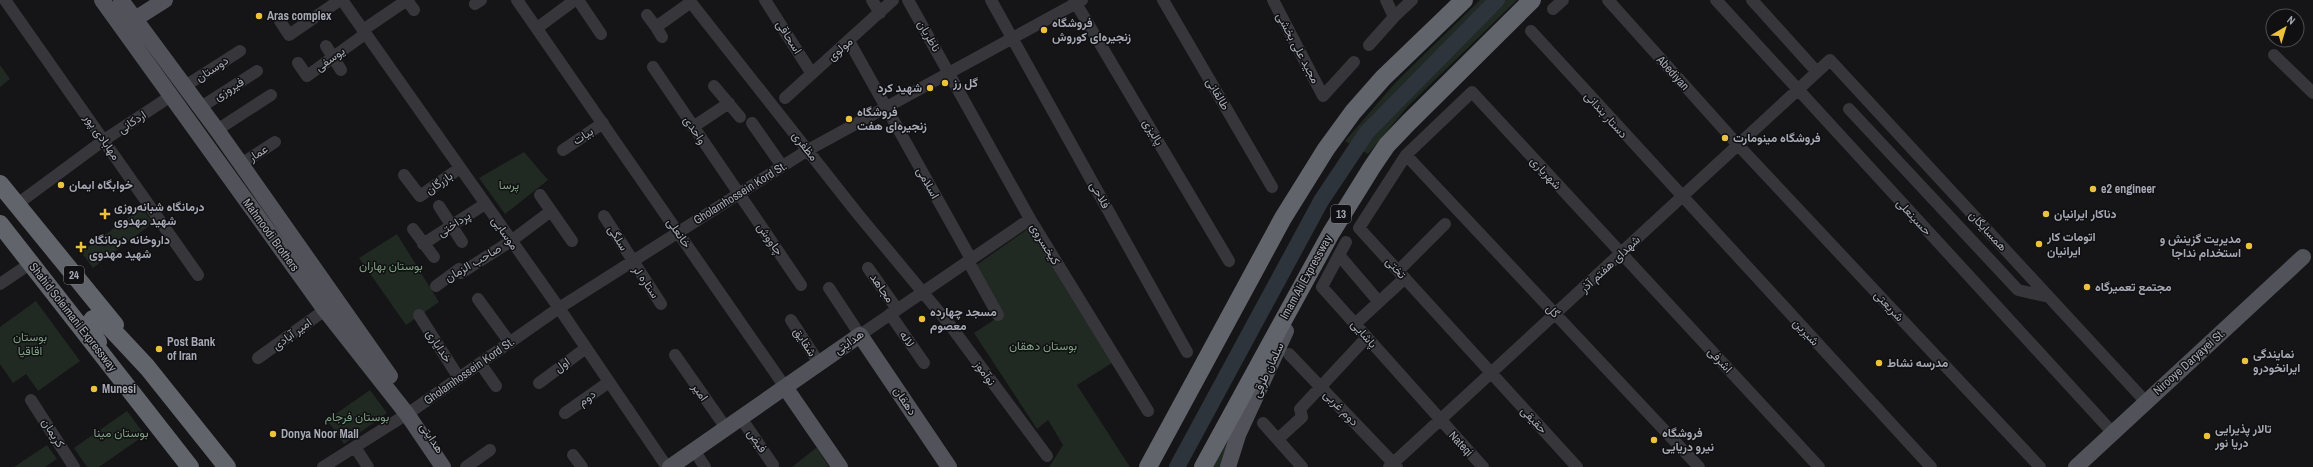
<svg xmlns="http://www.w3.org/2000/svg" width="2313" height="467" font-family="'Archivo Narrow',Vazirmatn,sans-serif">
<style>
.green{fill:#212923}
.lines{fill:none;stroke-linecap:round;stroke-linejoin:round}
.river{stroke:#2d343c;stroke-width:16}
.minor{stroke:#36363b;stroke-width:12}
.major{stroke:#52535a;stroke-width:16}
.highway{stroke:#62646c;stroke-width:18}
.poi-dot{fill:#ebc238;stroke:#101012;stroke-width:1.5}
.labels{text-anchor:middle;stroke-width:3;stroke-linejoin:round;paint-order:stroke}
.shield{fill:#101012;stroke:#7a7c85;stroke-width:1}
.shield-label{font-size:11px;font-weight:bold;fill:#a7aab6}
.poi-label{font-size:12px;font-weight:bold;fill:#a7aab6;stroke:#101012;text-anchor:start}
.street-label{font-size:12px;fill:#a7aab6;stroke:#101012}
.park-label{font-size:12px;fill:#7fa184;stroke:#101012}
</style>
<rect width="100%" height="100%" fill="#151517"/>
<path class="green" d="M1480,0H1517L1408,106L1368,154L1345,141L1396,82Z
M0,65L10,79L0,87Z
M524,152L548,180L505,214L479,178Z
M142,208L153,223L93,268L81,252Z
M1032,226L1112,363L1077,385L1130,467H1049L1063,445L1048,420L1037,429L974,333L1003,314L975,266Z
M397,234L439,302L406,325L359,258Z
M36,301L80,361L38,391L26,374L13,383L0,364V327Z
M370,390L387,413L344,444L327,420Z
M127,411L145,435L99,467H87L74,448Z
M1232,425L1223,467H1211Z
M47,445L57,459L45,467H14Z
M817,448L829,467H792L816,448Z"/>
<g class="lines">
<path class="river" d="M1177,467L1321,201L1367,132L1497,0"/>
<path class="minor" d="M5,0L198,275
M342,0L559,308L667,467
M407,0L414,10
M517,0L785,387
M578,0L601,34
M689,0L857,213L950,325L1047,456
M765,0L812,74
M872,0L880,13
M908,0L1030,219L1148,411
M991,0L1187,352
M1074,0L1229,261
M1163,0L1272,187
M1273,0L1323,96L1354,62
M1608,0L1738,145L2040,467
M1716,0L2113,433
M1752,0L1817,72
M475,4L481,0
M1553,9L1563,0
M647,15L656,27
M1394,17L1412,0
M280,21L289,35L340,0
M537,28L575,0
M363,30L407,0
M1531,31L1931,467
M662,37L656,27L691,2
M849,41L971,259
M1369,45L1394,17L1386,0
M326,46L341,70
M2274,55L2313,93
M298,63L307,76L365,34
M653,67L801,285
M185,86L240,51
M714,86L740,117
M785,98L893,0
M201,107L257,71
M1849,109L2018,290L2049,297
M752,123L782,166
M693,127L729,103
M217,130L271,95
M563,150L603,123
M1406,155L1699,467
M241,164L275,142
M404,175L420,196L460,168
M540,195L572,241
M16,205L104,140L171,96
M439,206L462,242
M604,216L661,304
M413,229L434,257
M1346,242L1322,287L1483,467
M423,244L485,204
M1339,255L1379,302
M968,261L998,315
M868,268L897,309
M1398,271L1445,224
M0,284L31,263
M436,286L459,269L461,273L511,241L551,211
M829,288L860,335L1030,219
M478,299L510,343
M890,314L924,363
M419,315L459,378
M791,320L819,363
M1355,324L1405,278
M1289,354L1397,467
M675,355L726,428
M258,358L325,310
M480,363L496,386
M539,383L586,348
M31,400L74,467
M413,410L559,308L808,150L1082,0
M565,413L609,382
M741,418L773,465
M1263,423L1302,467
M1278,439L1302,417L1300,409L1367,337
M355,447L368,467
M694,450L705,467
M573,455L582,467
M323,467L407,414
M466,467L490,450
M1389,467L1830,60L2146,402
M1577,467L1359,228L1406,155L1472,92L1819,467"/>
<path class="major" d="M102,0L325,310L407,414L443,467
M121,0L217,130L390,376
M135,19L165,0
M785,387L840,467
M670,467L860,335L949,467
M1228,467L1238,435L1286,331
M2076,467L2303,257"/>
<path class="highway" d="M0,184L115,325
M0,224L190,467
M98,342L90,330V323L93,319L103,320L147,367L227,467
M1148,467L1283,218L1326,149L1353,112L1383,78L1464,0
M1203,467L1331,233L1372,167L1387,145L1408,123L1532,0"/>
</g>
<g class="poi-dot">
<circle cx="259" cy="16" r="4"/>
<circle cx="1044" cy="30" r="4"/>
<circle cx="945" cy="83" r="4"/>
<circle cx="930" cy="88" r="4"/>
<circle cx="849" cy="119" r="4"/>
<circle cx="1725" cy="138" r="4"/>
<circle cx="61" cy="185" r="4"/>
<circle cx="2093" cy="189" r="4"/>
<path d="M103 208h4v4h4v4h-4v4h-4v-4h-4v-4h4z"/>
<circle cx="2046" cy="214" r="4"/>
<circle cx="2039" cy="244" r="4"/>
<circle cx="2249" cy="246" r="4"/>
<path d="M79 241h4v4h4v4h-4v4h-4v-4h-4v-4h4z"/>
<circle cx="2087" cy="287" r="4"/>
<circle cx="922" cy="319" r="4"/>
<circle cx="159" cy="349" r="4"/>
<circle cx="2245" cy="361" r="4"/>
<circle cx="1879" cy="363" r="4"/>
<circle cx="94" cy="389" r="4"/>
<circle cx="273" cy="434" r="4"/>
<circle cx="2207" cy="436" r="4"/>
<circle cx="1654" cy="440" r="4"/>
</g>
<g class="labels">
<g class="shield">
<rect x="1331" y="205" width="20" height="18" rx="3"/>
<rect x="64" y="266" width="20" height="18" rx="3"/>
</g>
<g class="shield-label">
<text x="1341" y="218">13</text>
<text x="74" y="279">24</text>
</g>
<g class="poi-label">
<text x="267" y="20">Aras complex</text>
<text x="1052" y="27">فروشگاه<tspan x="1052" dy="14">زنجیره‌ای کوروش</tspan></text>
<text x="953" y="87">گل رز</text>
<text x="922" y="92" text-anchor="end">شهید کرد</text>
<text x="857" y="116">فروشگاه<tspan x="857" dy="14">زنجیره‌ای هفت</tspan></text>
<text x="1733" y="142">فروشگاه مینومارت</text>
<text x="69" y="189">خوابگاه ایمان</text>
<text x="2101" y="193">e2 engineer</text>
<text x="114" y="211">درمانگاه شبانه‌روزی<tspan x="114" dy="14">شهید مهدوی</tspan></text>
<text x="2054" y="218">دناکار ایرانیان</text>
<text x="2047" y="241">اتومات کار<tspan x="2047" dy="14">ایرانیان</tspan></text>
<text x="2241" y="243" text-anchor="end">مدیریت گزینش و<tspan x="2241" dy="14">استخدام نداجا</tspan></text>
<text x="89" y="244">داروخانه درمانگاه<tspan x="89" dy="14">شهید مهدوی</tspan></text>
<text x="2095" y="291">مجتمع تعمیرگاه</text>
<text x="930" y="316">مسجد چهارده<tspan x="930" dy="14">معصوم</tspan></text>
<text x="167" y="346">Post Bank<tspan x="167" dy="14">of Iran</tspan></text>
<text x="2253" y="358">نمایندگی<tspan x="2253" dy="14">ایرانخودرو</tspan></text>
<text x="1887" y="367">مدرسه نشاط</text>
<text x="102" y="393">Munesi</text>
<text x="2215" y="433">تالار پذیرایی<tspan x="2215" dy="14">دریا نور</tspan></text>
<text x="1662" y="437">فروشگاه<tspan x="1662" dy="14">نیرو دریایی</tspan></text>
<text x="281" y="438">Donya Noor Mall</text>
</g>
<g class="street-label">
<text transform="translate(929 36) rotate(60)" y="4">ناظریان</text>
<text transform="translate(789 37) rotate(58)" y="4">اسحاقی</text>
<text transform="translate(1298 48) rotate(62)" y="4">مجید علی بخشی</text>
<text transform="translate(840 49) rotate(-41)" y="4">مولوی</text>
<text transform="translate(330 59) rotate(-35)" y="4">یوسفی</text>
<text transform="translate(212 69) rotate(-33)" y="4">دوستان</text>
<text transform="translate(1673 73) rotate(48)" y="4">Abediyan</text>
<text transform="translate(229 89) rotate(-32)" y="4">فیروزی</text>
<text transform="translate(1218 94) rotate(60)" y="4">طالقانی</text>
<text transform="translate(1606 115) rotate(48)" y="4">دستار بندانی</text>
<text transform="translate(132 122) rotate(-34)" y="4">اردکانی</text>
<text transform="translate(695 130) rotate(56)" y="4">واحدی</text>
<text transform="translate(1153 132) rotate(59)" y="4">پالیزی</text>
<text transform="translate(583 136) rotate(-34)" y="4">بیات</text>
<text transform="translate(102 137) rotate(55)" y="4">مهابادی پور</text>
<text transform="translate(805 146) rotate(52)" y="4">مظفری</text>
<text transform="translate(258 153) rotate(-33)" y="4">عمار</text>
<text transform="translate(1546 173) rotate(47)" y="4">شهریاری</text>
<text transform="translate(439 183) rotate(-35)" y="4">بازرگان</text>
<text transform="translate(928 183) rotate(61)" y="4">اسلامی</text>
<text transform="translate(740 193) rotate(-32)" y="4">Gholamhossein Kord St.</text>
<text transform="translate(1100 195) rotate(61)" y="4">فلاحی</text>
<text transform="translate(1914 217) rotate(47)" y="4">حسینعلی</text>
<text transform="translate(454 224) rotate(-33)" y="4">پرداختی</text>
<text transform="translate(1988 231) rotate(47)" y="4">همسایگان</text>
<text transform="translate(505 233) rotate(55)" y="4">موسایی</text>
<text transform="translate(679 233) rotate(55)" y="4">خانعلی</text>
<text transform="translate(271 235) rotate(54)" y="4">Mahmoodi Brothers</text>
<text transform="translate(618 238) rotate(59)" y="4">سلگی</text>
<text transform="translate(770 239) rotate(55)" y="4">چاووش</text>
<text transform="translate(1045 244) rotate(59)" y="4">کیخسروی</text>
<text transform="translate(473 263) rotate(-30)" y="4">صاحب الزمان</text>
<text transform="translate(1610 264) rotate(-43)" y="4">شهدای هفتم آذر</text>
<text transform="translate(1396 268) rotate(48)" y="4">تختی</text>
<text transform="translate(1306 277) rotate(-61)" y="4">Imam Ali Expressway</text>
<text transform="translate(646 282) rotate(55)" y="4">ستاره لر</text>
<text transform="translate(882 288) rotate(55)" y="4">مجاهد</text>
<text transform="translate(1889 306) rotate(47)" y="4">شریعتی</text>
<text transform="translate(1553 311) rotate(47)" y="4">گل</text>
<text transform="translate(73 317) rotate(52)" y="4">Shahid Soleimani Expressway</text>
<text transform="translate(1806 332) rotate(47)" y="4">شیرین</text>
<text transform="translate(292 334) rotate(-36)" y="4">امیر آبادی</text>
<text transform="translate(1364 334) rotate(49)" y="4">پاشایی</text>
<text transform="translate(907 339) rotate(55)" y="4">لاله</text>
<text transform="translate(805 342) rotate(57)" y="4">شقایق</text>
<text transform="translate(849 342) rotate(-35)" y="4">هدایتی</text>
<text transform="translate(439 346) rotate(57)" y="4">خدایاری</text>
<text transform="translate(1720 360) rotate(47)" y="4">اشرفی</text>
<text transform="translate(2189 362) rotate(-42)" y="4">Nirooye Daryayei St.</text>
<text transform="translate(562 365) rotate(-36)" y="4">اول</text>
<text transform="translate(1268 370) rotate(-65)" y="4">سلمان طرقی</text>
<text transform="translate(469 371) rotate(-35)" y="4">Gholamhossein Kord St.</text>
<text transform="translate(985 373) rotate(54)" y="4">نوآموز</text>
<text transform="translate(700 392) rotate(55)" y="4">امیر</text>
<text transform="translate(587 398) rotate(-35)" y="4">دوم</text>
<text transform="translate(905 401) rotate(56)" y="4">دهقان</text>
<text transform="translate(1341 408) rotate(46)" y="4">دوم غربی</text>
<text transform="translate(1534 420) rotate(47)" y="4">حقیقی</text>
<text transform="translate(53 433) rotate(58)" y="4">کریمان</text>
<text transform="translate(432 438) rotate(57)" y="4">هدایتی</text>
<text transform="translate(757 441) rotate(56)" y="4">فیض</text>
<text transform="translate(1461 444) rotate(47)" y="4">Nateqi</text>
</g>
<g class="park-label">
<text x="509" y="189">پرسا</text>
<text x="391" y="270">بوستان بهاران</text>
<text x="30" y="341">بوستان<tspan x="30" dy="14">اقاقیا</tspan></text>
<text x="1043" y="350">بوستان دهقان</text>
<text x="357" y="421">بوستان فرجام</text>
<text x="121" y="437">بوستان مینا</text>
</g>
</g>
<g transform="translate(2285 28) rotate(38)"><circle r="19" fill="#101012" stroke="#4c4e54"/>
<path d="M0-3L7 15L0 10L-7 15Z" fill="#ebc238"/>
<text y="-6" font-size="11" font-weight="bold" text-anchor="middle" fill="#a7aab6">N</text>
</g>
</svg>
